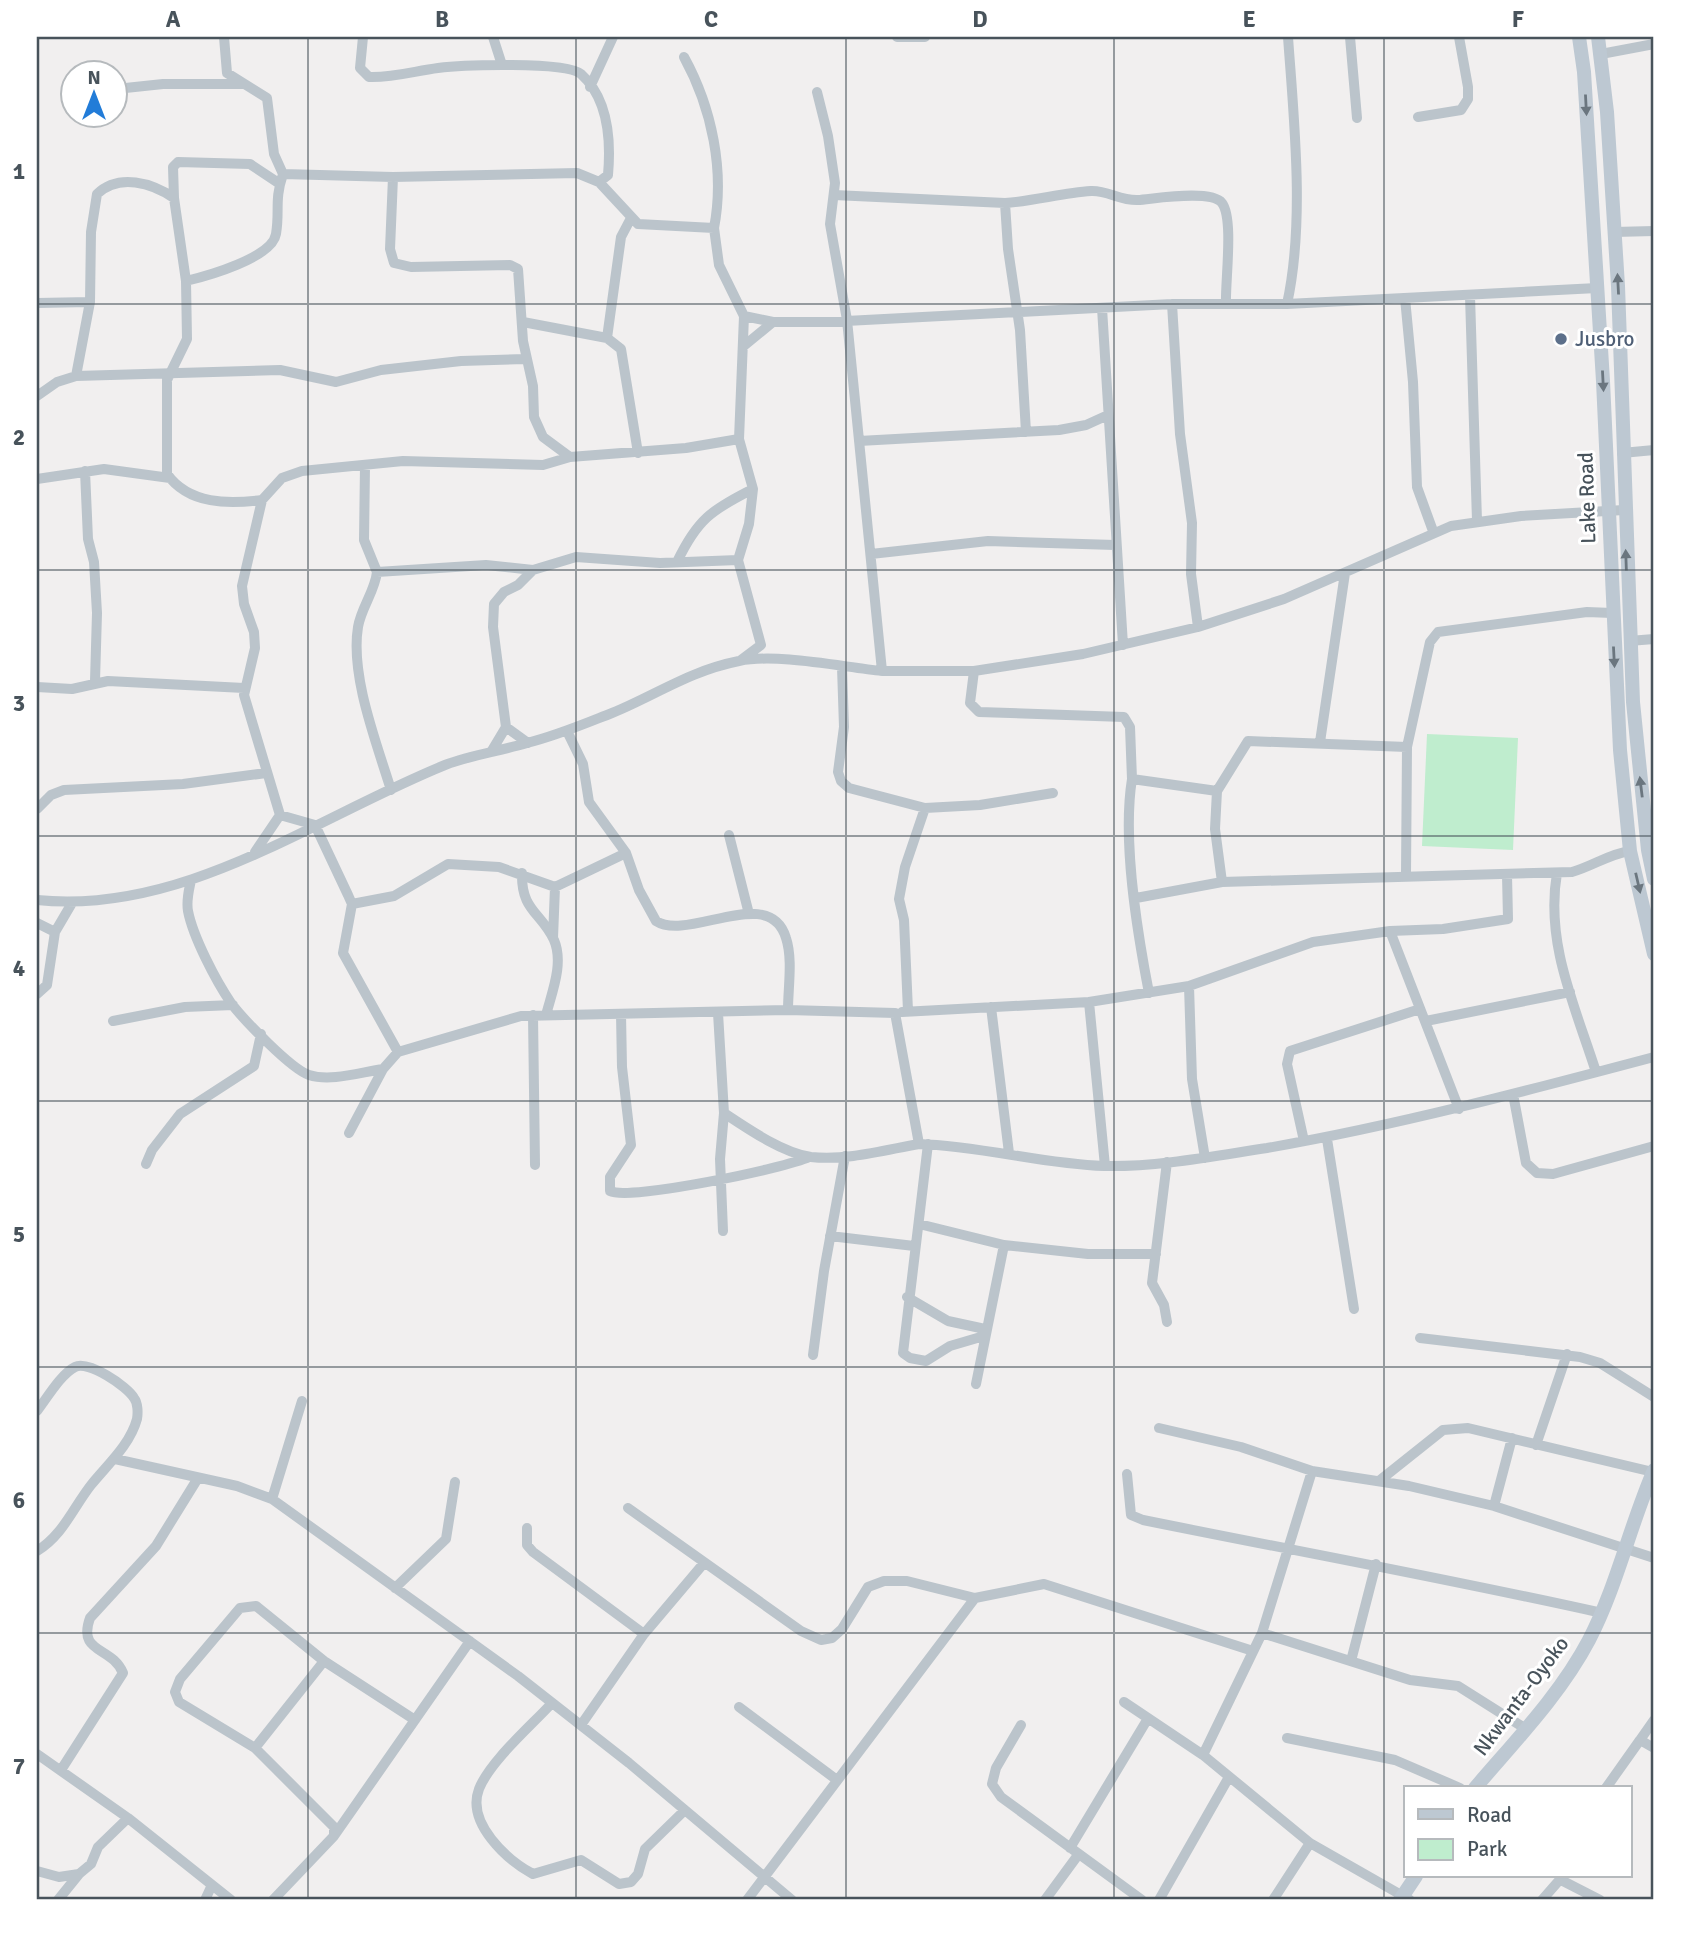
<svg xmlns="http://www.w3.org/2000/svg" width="1691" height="1937" font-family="Signika,sans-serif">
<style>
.green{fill:#bfedce}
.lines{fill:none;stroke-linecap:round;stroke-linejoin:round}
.street{stroke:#bbc4cb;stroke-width:10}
.secondary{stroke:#bdc8d2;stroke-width:14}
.oneway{fill:#6b767f}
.grid{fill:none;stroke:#48535b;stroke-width:2;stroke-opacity:0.55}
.service-dot{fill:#5c6f8a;stroke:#fff;stroke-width:2.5}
.labels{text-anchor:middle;stroke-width:6;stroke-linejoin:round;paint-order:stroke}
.service-label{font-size:21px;fill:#4e5e75;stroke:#fff;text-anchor:start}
.street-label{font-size:21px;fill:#48535b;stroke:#fff}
.neatline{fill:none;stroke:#48535b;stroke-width:2.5}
.grid-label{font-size:23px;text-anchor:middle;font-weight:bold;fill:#48535b}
</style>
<rect width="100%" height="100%" fill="#f1efef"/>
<path class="green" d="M1427,734L1518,738L1513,850L1422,846Z"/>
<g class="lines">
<path class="street" d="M363,37L360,68L369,77C392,78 415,71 438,68C460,65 566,61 581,74C609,99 611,141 608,175L599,182
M493,37L502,65
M897,37H925
M1350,37L1357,118
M1601,54L1654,44
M684,57C712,108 725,171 714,228
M590,87L613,37
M116,89L163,84H243
M817,92L828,136L835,183L830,224L847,320L882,671H974L1083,654L1198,627L1284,599L1451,526L1521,516L1624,510
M1418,117L1461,110L1468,99V87L1459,37
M283,174L393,177L577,173L599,182L638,224L714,228L719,265L744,316L739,439L686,448L570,457L543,437L534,417L533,386L523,341L518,269L510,265L411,267L394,263L390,249L393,177
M834,195L1005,203
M1614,232L1654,231
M186,281C207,276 272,258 276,234C280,210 274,201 283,174L274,154L267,98L227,73L224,37
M1470,296L1477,521
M1405,298L1413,382L1417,487L1433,531
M37,303L90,302
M1172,304L1180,434L1192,523L1191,574L1198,627
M1287,304C1305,222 1294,121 1288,37
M1102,308L1123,645
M744,316L773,322H827L1172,304H1287L1597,288
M523,322L607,338L621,349L638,453
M607,338L621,237L631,218
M745,345L773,322
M76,376L280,370L336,382L381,370L461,361L525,359
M37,396L57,382L76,376L90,302L91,232L97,194C119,173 152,183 174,198
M1026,432L1020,330L1008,249L1005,203C1034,201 1062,193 1091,191C1107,190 1121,201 1138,200C1154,199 1211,189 1222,203C1234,219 1225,282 1226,304
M739,439L753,489L749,524L738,560L761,645L741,660
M859,441L1059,430L1086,425L1108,415
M1622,453L1654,450
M365,466L364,540L377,572C375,591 361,608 358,627C350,676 377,744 391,790
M85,471L88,539L94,562L97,613L95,681
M37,479L104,469L170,478
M262,500C229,504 189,505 167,474V380L187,339L186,281L174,198L173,167L178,162L250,164L280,184
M871,554L988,541L1115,545
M677,562C697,520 711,510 753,489
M377,572L486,565L533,570L576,557L660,563L738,560
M1629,641L1654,639
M842,667L844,727L838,772L841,781L849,788L925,808L980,805L1053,793
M974,671L970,703L979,712L1124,717L1130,727L1132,779L1217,791L1215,829L1222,882L1572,872C1593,866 1609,854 1630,851
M37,687L72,689L108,681L244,688
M506,727L528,743
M567,731L583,764L589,802L626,853L639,890L656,921C688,942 770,883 786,938C793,959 788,988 788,1010
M1320,742L1345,573
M1407,747L1430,642L1438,632L1587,612L1612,613
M491,752L506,727L493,627L494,604L504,592L518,585L533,570
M1132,779C1122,841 1137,931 1149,993
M1217,791L1248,741L1407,747L1406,875
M37,809L51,795L64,790L183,784L266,773
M729,835L749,914
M255,852L280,815
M522,873C521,911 541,912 554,940C564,963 552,992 546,1015
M1557,873C1545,943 1575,1006 1596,1072
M191,880C189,890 186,900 188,911C193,937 216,981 231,1003C243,1019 291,1069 309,1075C331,1082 361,1072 383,1069
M1136,898L1222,882
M37,900C184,915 314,818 445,765C471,755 500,751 527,743C556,736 584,724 612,713C656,695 689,671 739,661C777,653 842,667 882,671
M352,904L394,896L448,864L499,867L555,887L626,853
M37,923L55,932
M1390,931L1443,929L1508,919L1507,875
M553,938L555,887
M1189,986L1313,942L1390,931L1459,1109
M37,994L47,985L55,932L72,903
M991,1007L1009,1153
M908,1011L904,920L899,899L905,867L925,808
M902,1012L1089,1002
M718,1013L724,1113L720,1159L723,1231
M621,1014L622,1067L631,1145L610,1177V1191C629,1201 786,1168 809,1157
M533,1015L535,1165
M113,1021L185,1007L233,1005
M1426,1021L1570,992
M398,1052L343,953L352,904L348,895L315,825L280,815L244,695L255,648L254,632L244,604L242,586L262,500L282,478L302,471L403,461L543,465L570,457
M1513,1094L1526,1163L1537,1173L1553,1174L1654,1146
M724,1113C748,1129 783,1153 811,1157C846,1161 885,1150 919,1144
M349,1133L383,1069L398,1052L521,1016L788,1010L895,1013L919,1144C982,1146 1042,1164 1104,1166C1158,1167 1214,1156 1267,1148C1398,1125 1526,1091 1654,1057
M1327,1139L1354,1309
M1304,1141L1287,1064L1290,1051L1420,1009
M928,1144L903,1353L910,1358L926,1361L950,1346L984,1336
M146,1164L152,1150L180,1114L254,1066L261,1034
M1105,1166L1089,1002L1189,986L1192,1079L1205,1158
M919,1224L1004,1245L976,1384
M830,1236L914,1246
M1004,1245L1088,1254H1156
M907,1297L948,1321L985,1329
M1167,1322L1164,1305L1152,1283L1167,1162
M1420,1338L1580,1357L1600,1363L1654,1397
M813,1355L824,1271L845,1156
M37,1411C47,1398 61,1374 75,1367C88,1360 127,1386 134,1398C138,1403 138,1413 137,1419C130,1445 107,1465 91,1485C73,1508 63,1535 37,1551
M1159,1428L1241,1447L1312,1471L1409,1486L1494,1506L1654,1558
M1536,1445L1567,1354
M115,1459L237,1486L272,1499L518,1676L629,1763L792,1900
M1127,1474L1131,1515L1143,1520C1296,1551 1450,1579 1602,1613
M1379,1481L1443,1430L1468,1428L1653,1472
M272,1499L302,1401
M1494,1506L1512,1438
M628,1508L801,1631L821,1640L832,1638L842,1629L868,1587L884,1581H907L975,1598L1044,1584L1253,1651
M527,1528V1545L533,1552L644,1634
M395,1588L446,1539L455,1482
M1262,1633L1410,1680L1458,1686L1526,1729
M1351,1661L1376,1564
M1124,1702L1203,1755L1310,1843L1410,1900
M552,1703C531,1726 490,1761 479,1789C466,1823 507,1860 533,1874L581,1860L619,1884L631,1882L638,1874L645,1849L685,1810
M739,1707L837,1780
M1654,1720L1640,1740L1654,1748
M581,1725L644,1634L704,1563
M1021,1725L996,1768L992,1784L1001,1797L1142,1900
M1287,1738L1395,1760L1460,1788
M255,1748L324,1661
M37,1754L128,1818L231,1900
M1203,1755L1262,1633L1312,1471
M61,1770L123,1673C112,1646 77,1654 90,1618L156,1546L198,1478
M1606,1788L1640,1740
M334,1836L470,1641
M1070,1848L1147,1720
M37,1871L59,1877L79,1874L91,1864L98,1847L128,1818
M1561,1880L1600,1900
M58,1900L79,1874
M205,1900L211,1887
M273,1900L334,1836V1827L255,1748L179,1702L175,1692L180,1679L240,1608L256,1606L324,1661L415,1720
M747,1900L975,1598
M1045,1900L1078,1855
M1159,1900L1229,1777
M1273,1900L1310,1843
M1542,1900L1563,1876"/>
<path class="secondary" d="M1579,37L1584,72L1603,381L1620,750L1630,851L1654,954
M1598,37L1607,112L1618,286L1633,702L1648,850L1654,879
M1475,1788C1515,1741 1560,1695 1589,1640C1617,1586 1630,1525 1654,1470
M1400,1900L1416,1876"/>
</g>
<defs><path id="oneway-solid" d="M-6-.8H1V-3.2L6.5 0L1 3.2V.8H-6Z" transform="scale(1.75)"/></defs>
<g class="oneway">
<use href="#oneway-solid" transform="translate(1586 105) rotate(87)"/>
<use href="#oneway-solid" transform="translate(1618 284) rotate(-93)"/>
<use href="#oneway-solid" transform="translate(1603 381) rotate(87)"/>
<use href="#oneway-solid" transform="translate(1626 560) rotate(-92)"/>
<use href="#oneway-solid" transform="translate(1614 657) rotate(87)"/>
<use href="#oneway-solid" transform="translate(1641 787) rotate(-97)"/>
<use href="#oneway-solid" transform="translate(1638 883) rotate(77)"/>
</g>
<path class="grid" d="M308,37V1900M576,37V1900M846,37V1900M1114,37V1900M1384,37V1900M37,304H1654M37,570H1654M37,836H1654M37,1101H1654M37,1367H1654M37,1633H1654"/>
<circle class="service-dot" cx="1561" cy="339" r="7"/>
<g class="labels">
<g class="service-label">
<text x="1575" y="346">Jusbro</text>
</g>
<g class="street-label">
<text transform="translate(1587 498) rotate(-92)" y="7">Lake Road</text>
<text transform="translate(1521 1696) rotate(-53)" y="7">Nkwanta-Oyoko</text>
</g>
</g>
<rect width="1691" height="1937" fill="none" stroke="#ffffff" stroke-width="77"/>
<rect x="1404" y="1786" width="228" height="91" fill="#ffffff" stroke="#b6babd" stroke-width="2"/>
<rect x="1418" y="1809" width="35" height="10" fill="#bdc8d2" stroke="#b6babd" stroke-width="2"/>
<text x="1467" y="1822" font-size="21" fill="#48535b">Road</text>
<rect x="1418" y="1839" width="35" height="21" fill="#bfedce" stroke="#b6babd" stroke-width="2"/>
<text x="1467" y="1856" font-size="21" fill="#48535b">Park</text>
<g transform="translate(94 94)"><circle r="33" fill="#ffffff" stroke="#b6babd" stroke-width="2"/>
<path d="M0-5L12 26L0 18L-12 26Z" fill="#227cd8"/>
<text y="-10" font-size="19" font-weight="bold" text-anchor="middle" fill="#48535b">N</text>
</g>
<rect x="38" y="38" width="1614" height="1860" class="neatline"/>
<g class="grid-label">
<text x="173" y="27">A</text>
<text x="442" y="27">B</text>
<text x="711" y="27">C</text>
<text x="980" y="27">D</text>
<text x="1249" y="27">E</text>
<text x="1518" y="27">F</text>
<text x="19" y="179">1</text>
<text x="19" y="445">2</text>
<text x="19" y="711">3</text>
<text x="19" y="976">4</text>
<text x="19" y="1242">5</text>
<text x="19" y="1508">6</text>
<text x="19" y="1774">7</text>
</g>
</svg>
